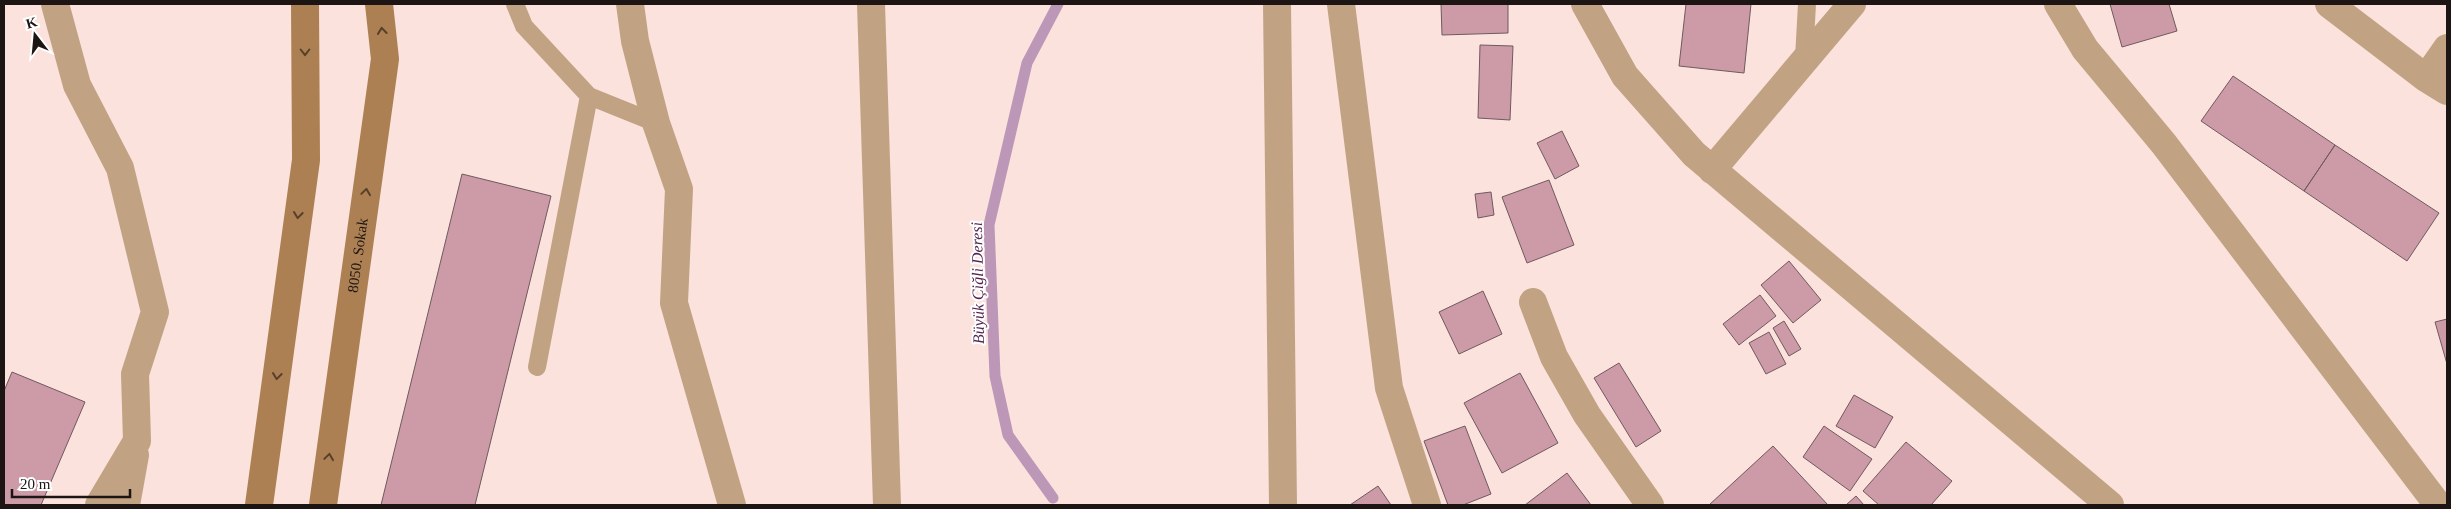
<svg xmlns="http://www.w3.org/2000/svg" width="2451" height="509" font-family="Georgia,serif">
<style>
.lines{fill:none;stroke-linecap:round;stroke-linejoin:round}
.stream{stroke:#bc97b8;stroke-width:11}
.building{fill:#cd9aa7;stroke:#6f5a5f}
.lane{stroke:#c1a384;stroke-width:18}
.street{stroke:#c1a384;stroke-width:28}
.secondary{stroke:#ac8052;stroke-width:28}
.oneway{stroke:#56402c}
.labels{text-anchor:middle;stroke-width:4;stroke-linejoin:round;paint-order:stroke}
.street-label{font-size:15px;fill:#1d1513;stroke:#fff}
.water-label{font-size:16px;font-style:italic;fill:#522550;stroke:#fff}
</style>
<rect width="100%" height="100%" fill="#fbe2dc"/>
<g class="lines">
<path class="stream" d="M1053,498L1008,435L995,376L989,225L1027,63L1058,4"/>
</g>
<path class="building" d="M1441,4H1508V33L1442,35Z
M1686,4H1751L1744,73L1679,66Z
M2110,4H2169L2177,31L2122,47Z
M1480,45L1513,46L1510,120L1478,118Z
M2233,76L2335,145L2304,191L2201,121Z
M1562,131L1579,166L1555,179L1537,143Z
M2335,145L2439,213L2407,261L2304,191Z
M462,174L551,196L475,505H381Z
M1549,180L1574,245L1527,263L1502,197Z
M1491,192L1494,215L1478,218L1475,194Z
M1789,261L1821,300L1793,323L1761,285Z
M1483,291L1502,334L1459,354L1439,312Z
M1760,295L1776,316L1739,345L1723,324Z
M2447,319V364L2435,322Z
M1784,321L1801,349L1789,356L1773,328Z
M1769,332L1786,364L1766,374L1749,343Z
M1619,363L1661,431L1636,447L1594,378Z
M12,372L85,402L41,505H4V391Z
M1520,373L1558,443L1502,473L1464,403Z
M1854,395L1893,417L1875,448L1836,426Z
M1465,426L1491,494L1463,505H1448L1424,441Z
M1824,426L1872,459L1850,491L1803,457Z
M1906,442L1952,481L1931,505H1879L1863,491Z
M1773,446L1828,505H1709Z
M1567,473L1591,505H1525Z
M1378,486L1391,505H1350Z
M1856,496L1864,505H1846Z"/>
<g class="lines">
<path class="lane" d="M515,4L524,26L589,96L656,123
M1804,58L1807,4
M537,367L589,96"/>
<path class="street" d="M55,4L77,85L120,168L155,312L135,374L137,441L99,505
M630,4L635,41L656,123L679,189L674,303L732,505
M871,4L887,505
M1277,4L1283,505
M1341,4L1389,388L1427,505
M1585,4L1625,76L1694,154L2110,505
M2058,4L2085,49L2164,144L2438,505
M2329,4L2426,78L2447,91
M2426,78L2447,48
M1712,170L1852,4
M1533,302L1554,357L1587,415L1650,505
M126,505L135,455"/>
<g class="secondary">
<path d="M259,505L306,160L305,4"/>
<path id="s1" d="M323,505L385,59L379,4"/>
</g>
</g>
<defs><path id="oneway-chevron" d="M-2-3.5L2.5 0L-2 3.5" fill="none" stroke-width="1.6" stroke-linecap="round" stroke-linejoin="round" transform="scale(1.25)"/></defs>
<g class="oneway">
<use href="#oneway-chevron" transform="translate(382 31) rotate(-96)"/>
<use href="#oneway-chevron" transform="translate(305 52) rotate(90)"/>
<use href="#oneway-chevron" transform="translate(366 192) rotate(-82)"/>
<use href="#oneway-chevron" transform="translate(298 215) rotate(97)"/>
<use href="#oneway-chevron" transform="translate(277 376) rotate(97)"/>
<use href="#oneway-chevron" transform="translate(329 457) rotate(-82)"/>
</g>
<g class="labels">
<g class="street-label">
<text dy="5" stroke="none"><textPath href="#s1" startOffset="252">8050. Sokak</textPath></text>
</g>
<g class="water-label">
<text transform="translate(977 283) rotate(-91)" y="6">Büyük Çiğli Deresi</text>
</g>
</g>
<rect width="2451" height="509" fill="none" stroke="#1d1513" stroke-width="10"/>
<g transform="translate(35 35) rotate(344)" stroke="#ffffff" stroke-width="4" paint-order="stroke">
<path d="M0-4L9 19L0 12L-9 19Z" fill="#1d1513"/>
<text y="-8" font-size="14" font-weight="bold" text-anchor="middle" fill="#1d1513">K</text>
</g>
<path d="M12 489v8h118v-8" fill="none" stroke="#1d1513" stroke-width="2.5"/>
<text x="20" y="489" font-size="15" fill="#1d1513" stroke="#ffffff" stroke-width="4" paint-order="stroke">20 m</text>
</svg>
